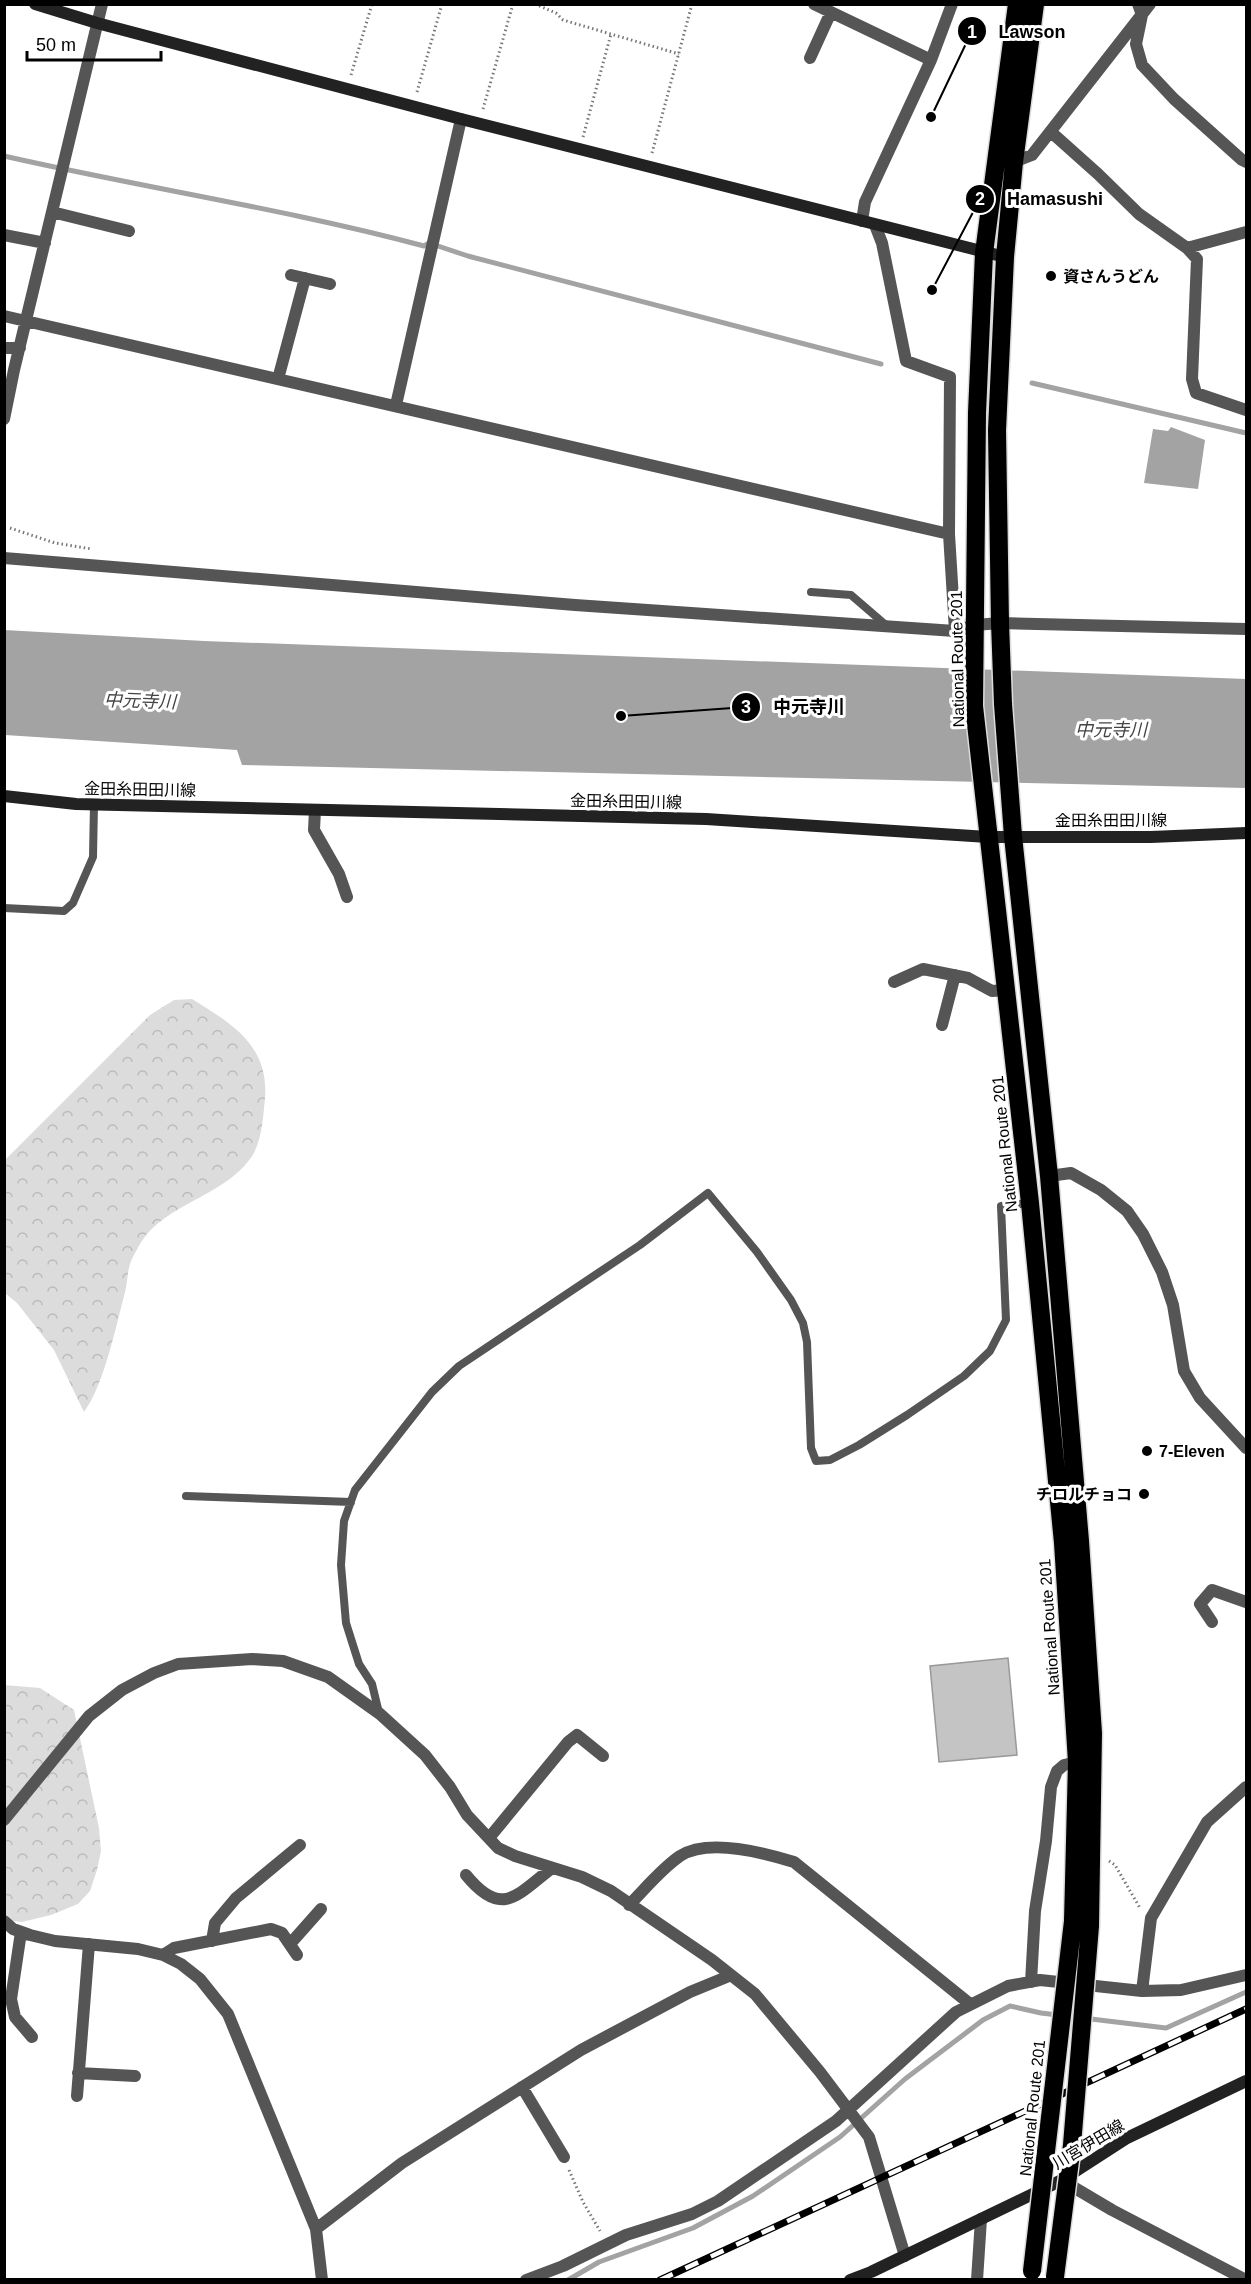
<svg xmlns="http://www.w3.org/2000/svg" width="1251" height="2284" font-family="Helvetica,'Noto Sans JP',sans-serif">
<style>
.forest{fill:url(#forest-crowns)}
.water{fill:#a3a3a3}
.lines{fill:none;stroke-linecap:round;stroke-linejoin:round}
.stream{stroke:#a3a3a3;stroke-width:5}
.building{fill:#c4c4c4;stroke:#999;stroke-width:1.5}
.highway-casing{stroke:#dbdbdb;stroke-width:21}
.path{stroke:#777;stroke-width:3;stroke-dasharray:1.5 3;stroke-linecap:butt}
.lane{stroke:#555;stroke-width:8}
.street{stroke:#555;stroke-width:12}
.secondary{stroke:#222;stroke-width:12}
.highway{stroke:#000;stroke-width:18}
.rail-casing{stroke:#000;stroke-width:7}
.rail{stroke:#fff;stroke-width:4.5;stroke-dasharray:14;stroke-linecap:butt}
.highway-bridge-casing{stroke:#dbdbdb;stroke-width:21;stroke-linecap:butt}
.highway-bridge{stroke:#000;stroke-width:18}
.poi-dot{fill:#000;stroke:#fff;stroke-width:2}
.labels{text-anchor:middle;stroke-width:6;stroke-linejoin:round;paint-order:stroke}
.poi-label{font-size:16px;font-weight:bold;fill:#000;stroke:#fff;text-anchor:start}
.street-label{font-size:16px;fill:#000;stroke:#fff}
.water-label{font-size:18px;font-style:italic;fill:#444;stroke:#fff}
.leader{fill:none;stroke:#000;stroke-width:2}
.callout-dot{fill:#000;stroke:#fff;stroke-width:2}
.mark-label{font-size:18px;text-anchor:middle;font-weight:bold;fill:#fff}
.callout-label{font-size:18px;text-anchor:middle;font-weight:bold;fill:#000;stroke:#fff;stroke-width:6;stroke-linejoin:round;paint-order:stroke}
</style>
<defs>
<pattern id="forest-crowns" width="20" height="18" patternUnits="userSpaceOnUse" patternTransform="scale(1.5)"><rect width="20" height="18" fill="#dcdcdc"/><path d="M2 6a3 3 0 1 1 6 0M12 15a3 3 0 1 1 6 0" fill="none" stroke="#bbb"/></pattern>
</defs>
<rect width="100%" height="100%" fill="#fff"/>
<path class="forest" d="M192,999C231,1023 269,1045 265,1098C263,1118 262,1143 250,1159C224,1194 175,1202 147,1234C142,1240 137,1249 133,1257C127,1267 128,1281 125,1292C116,1326 104,1385 84,1412L54,1350L17,1303L5,1293V1160L150,1015L174,1000Z
M4,1685L40,1688L74,1710L99,1828L101,1851L97,1870L90,1891L78,1904L51,1915L22,1922L5,1920Z"/>
<path class="water" d="M1171,427L1205,440L1198,489L1144,483L1153,429L1168,431Z
M4,630L204,641L1246,679V788L242,765L237,750L5,735Z"/>
<g class="lines">
<path class="stream" d="M4,156C144,188 286,209 424,246L429,243L468,256L881,364
M1032,383L1246,433
M568,2280L599,2262L693,2228L753,2196L840,2137L905,2079L983,2020L1010,2006L1041,2013L1166,2028L1246,1992"/>
</g>
<path class="building" d="M1008,1658L1017,1755L939,1762L930,1666Z"/>
<g class="lines">
<g class="highway-casing">
<path id="highway" d="M1017,4L984,253L977,413L974,706L1030,1203L1063,1543L1077,1762L1073,1921
M1035,4L1014,162L1005,257L997,430L1000,623L1003,704L1013,836L1049,1176L1080,1541L1093,1733L1090,1926"/>
</g>
<path class="path" d="M535,4L556,13L563,20L679,54
M351,75L372,4
M417,92L442,4
M483,109L513,4
M583,137L611,34
M652,153L692,4
M10,528L55,543L92,549
M1109,1861L1115,1865L1140,1908
M569,2170L583,2202L600,2231"/>
<path class="lane" d="M811,592L851,595L887,626
M4,908L64,911L73,903L93,857L94,804
M186,1496L351,1502
M379,1713L372,1684L359,1664L346,1623L341,1565L344,1521L355,1490L432,1392L459,1366L640,1245L708,1193L757,1252L791,1300L803,1323L807,1342L811,1448L816,1461L830,1460L859,1445L907,1415L964,1376L990,1351L1006,1320L1001,1206L1030,1203"/>
<path class="street" d="M814,4L931,60
M1138,4L1142,15L1136,44L1142,65L1174,99L1242,160L1246,162
M810,58L831,12
M1051,132L1098,174L1139,214L1187,248L1246,232
M1014,162L1032,155L1150,4
M52,212L129,231
M862,221L865,202L931,60L952,4
M875,225L882,243L906,361L950,377L949,534L955,631
M4,235L45,243
M1187,248L1197,259L1192,379L1196,393L1246,410
M291,275L330,284
M4,316L949,534
M4,348H20
M278,379L305,278
M396,405L461,119
M4,419L14,370L102,4
M4,558L575,605L955,631L975,625L1000,623L1246,629
M315,810L314,830L339,874L347,897
M894,982L923,969L968,978L992,991L1006,990
M942,1025L955,975
M1049,1176L1071,1173L1101,1190L1127,1211L1143,1234L1162,1272L1173,1305L1184,1371L1200,1398L1246,1448
M1212,1622L1200,1604L1212,1590L1246,1602
M4,1820L89,1716L122,1690L154,1673L178,1664L252,1659L283,1661L328,1677L380,1714L425,1755L450,1787L467,1815L498,1848L515,1856L582,1877L611,1891L712,1960L755,1994L820,2072L869,2137L905,2256
M489,1838L568,1742L577,1735L603,1756
M466,1875C502,1919 517,1895 552,1868
M629,1905C645,1889 661,1869 680,1856C708,1838 765,1853 794,1862L970,2004
M4,1921L13,1929L30,1935L55,1941L138,1949L163,1955L181,1964L200,1979L228,2014L316,2229L322,2280
M21,1932L11,1999L15,2017L32,2037
M212,1941L215,1923L236,1898L300,1845
M290,1944L321,1909
M163,1955L174,1948L271,1929L282,1933L297,1955
M1031,1982L1035,1911L1046,1841L1051,1787L1057,1771L1064,1765L1077,1762
M1142,1991L1151,1918L1207,1822L1246,1787
M78,2073L135,2076
M522,2087L564,2157
M77,2096L89,1944
M1063,2181L1112,2210L1246,2280
M316,2229L402,2163L581,2050L690,1992L729,1976
M526,2280L563,2266L626,2235L692,2214L718,2201L836,2121L956,2012L1008,1986L1040,1980L1142,1991L1181,1990L1246,1975
M977,2280L981,2219"/>
<path class="secondary" d="M35,4L97,23L461,119L1005,257
M4,796L76,804L706,819L988,837H1151L1246,833
M850,2280L871,2272L1062,2180L1127,2138L1246,2081"/>
<use href="#highway" class="highway"/>
<g class="rail-casing">
<path id="rail" d="M660,2280L1246,2009"/>
</g>
<use href="#rail" class="rail"/>
<g class="highway-bridge-casing">
<path id="highway-bridge" d="M1032,2271L1073,1921
M1055,2277L1072,2145L1090,1926"/>
</g>
<use href="#highway-bridge" class="highway-bridge"/>
</g>
<g class="poi-dot">
<circle cx="1051" cy="276" r="6"/>
<circle cx="1147" cy="1451" r="6"/>
<circle cx="1144" cy="1494" r="6"/>
</g>
<g class="labels">
<g class="poi-label">
<text x="1063" y="282">資さんうどん</text>
<text x="1159" y="1457">7-Eleven</text>
<text x="1132" y="1500" text-anchor="end">チロルチョコ</text>
</g>
<g class="street-label">
<text transform="translate(957 659) rotate(-91)" y="6">National Route 201</text>
<text transform="translate(140 789) rotate(1)" y="6">金田糸田田川線</text>
<text transform="translate(626 801) rotate(1)" y="6">金田糸田田川線</text>
<text x="1111" y="826">金田糸田田川線</text>
<text transform="translate(1004 1144) rotate(-96)" y="6">National Route 201</text>
<text transform="translate(1049 1627) rotate(-94)" y="6">National Route 201</text>
<text transform="translate(1032 2108) rotate(-84)" y="6">National Route 201</text>
<text transform="translate(1088 2144) rotate(-31)" y="6">川宮伊田線</text>
</g>
<g class="water-label">
<text transform="translate(140 701) rotate(2)" y="6">中元寺川</text>
<text x="1111" y="736">中元寺川</text>
</g>
</g>
<path class="leader" d="M931 117L972 31M932 290L980 199M621 716L746 707"/>
<g class="callout-dot">
<circle cx="931" cy="117" r="6"/>
<circle cx="932" cy="290" r="6"/>
<circle cx="621" cy="716" r="6"/>
<circle cx="972" cy="31" r="15"/>
<circle cx="980" cy="199" r="15"/>
<circle cx="746" cy="707" r="15"/>
</g>
<g class="mark-label">
<text x="972" y="38">1</text>
<text x="980" y="205">2</text>
<text x="746" y="713">3</text>
</g>
<g class="callout-label">
<text x="1032" y="38">Lawson</text>
<text x="1055" y="205">Hamasushi</text>
<text x="809" y="713">中元寺川</text>
</g>
<rect width="1251" height="2284" fill="none" stroke="#000000" stroke-width="12"/>
<path d="M27 51v9h134v-9" fill="none" stroke="#000000" stroke-width="3"/>
<text x="36" y="51" font-size="18" fill="#000000" stroke="#ffffff" stroke-width="4.5" paint-order="stroke">50 m</text>
</svg>
